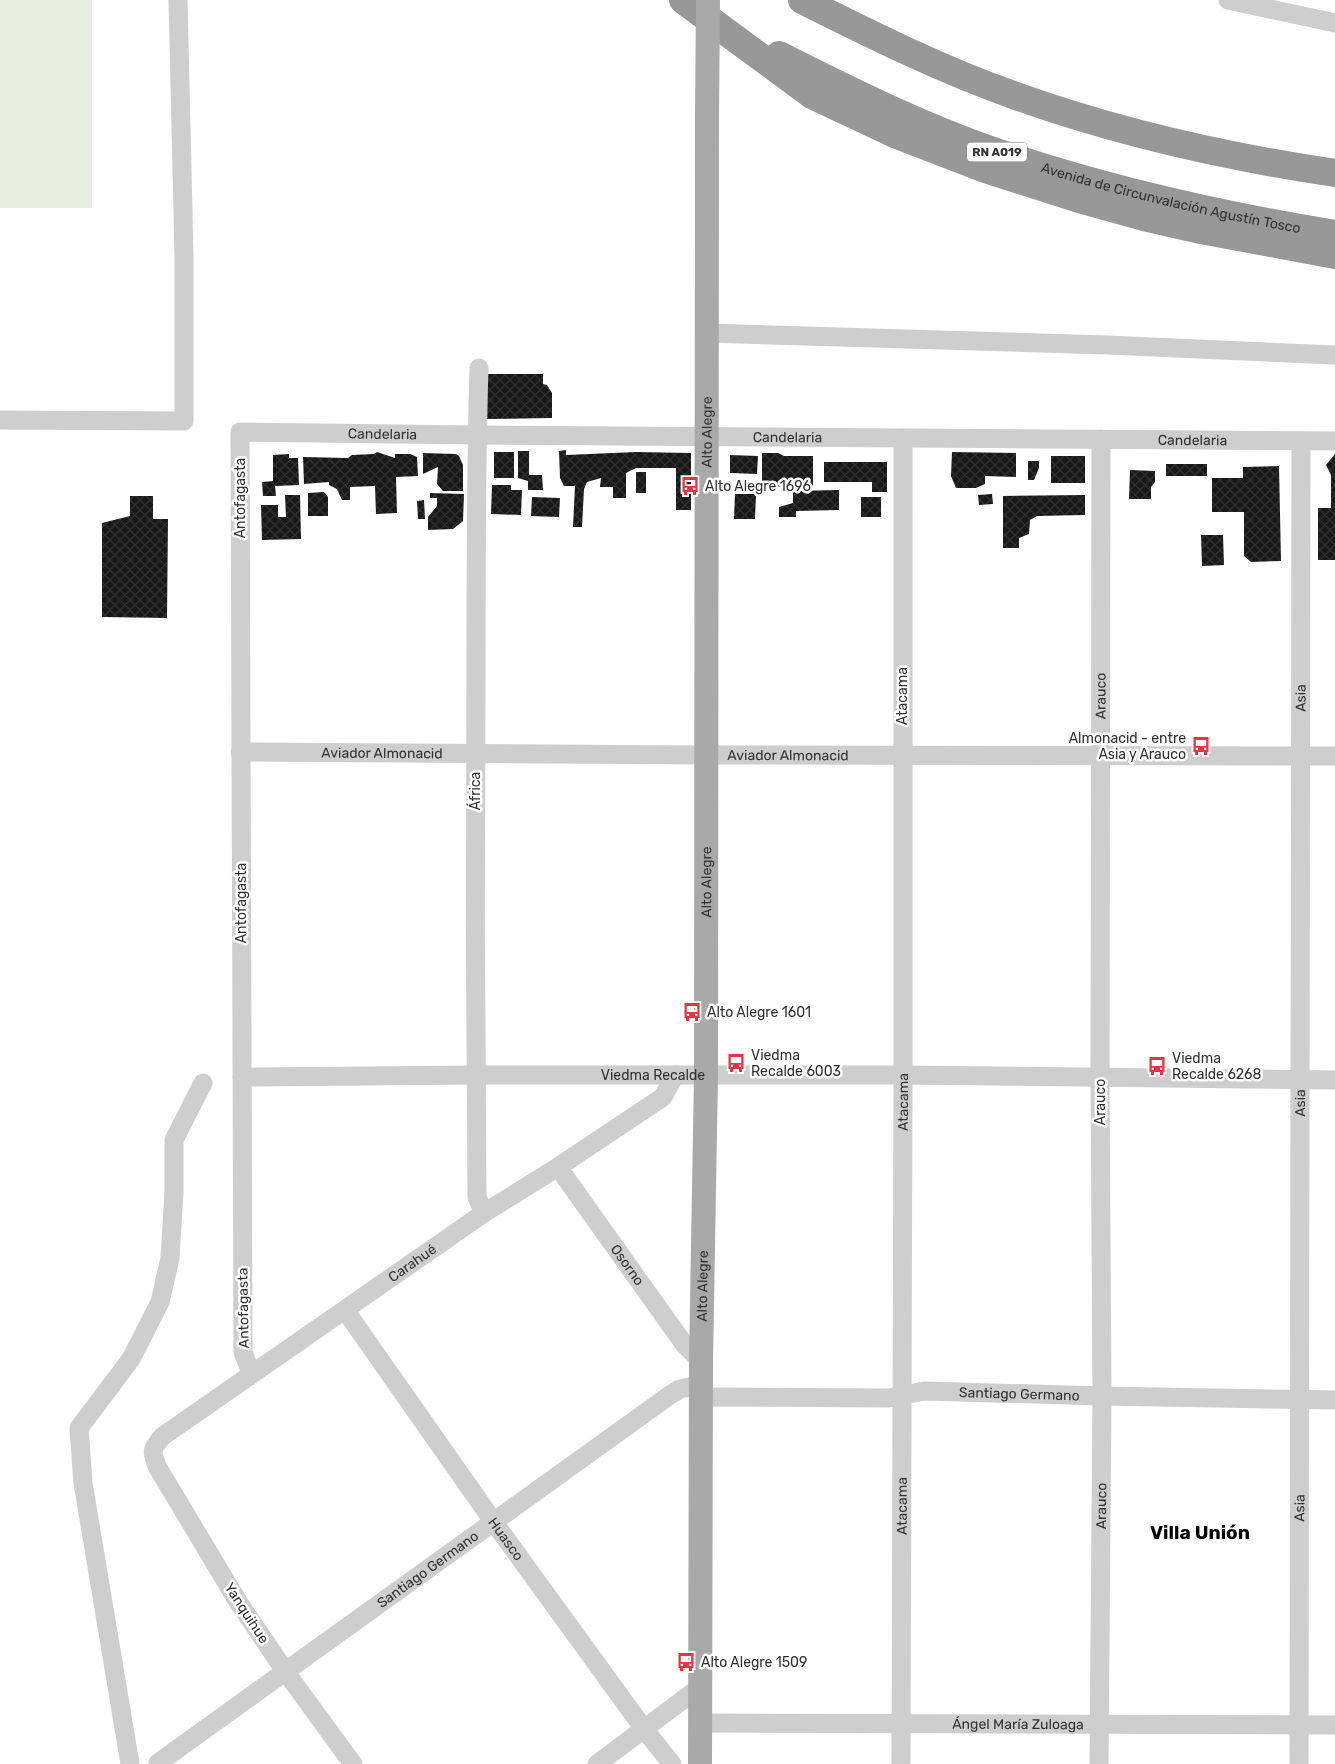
<svg xmlns="http://www.w3.org/2000/svg" width="1335" height="1764" font-family="Rubik,sans-serif">
<style>
.garden{fill:#e8eedf}
.building{fill:url(#building-cross-hatch)}
.lines{fill:none;stroke-linecap:round;stroke-linejoin:round}
.minor{stroke:#cecece;stroke-width:19}
.major{stroke:#a9a9a9;stroke-width:24}
.highway{stroke:#989898;stroke-width:28}
.major-bridge{stroke:#a9a9a9;stroke-width:24}
.labels{text-anchor:middle;stroke-width:5;stroke-linejoin:round;paint-order:stroke}
.shield{fill:#fff;stroke:#6f6f6f;stroke-width:1}
.shield-label{font-size:12px;font-weight:bold;fill:#313131}
.street-label{font-size:14px;fill:#313131;stroke:#fff}
.poi-label{font-size:14px;fill:#313131;stroke:#fff;text-anchor:start}
.district-label{font-size:19px;font-weight:bold;fill:#000;stroke:#fff}
</style>
<defs>
<pattern id="building-cross-hatch" width="8" height="8" patternUnits="userSpaceOnUse" patternTransform="scale(1.25)"><rect width="8" height="8" fill="#181818"/><path d="M0 0l8 8M0 8l8-8" fill="none" stroke="#313131"/></pattern>
</defs>
<rect width="100%" height="100%" fill="#fff"/>
<path class="garden" d="M0,0H92V208H0Z"/>
<path class="building" d="M487,374H543V384L547,385L552,393V418L487,419Z
M566,450V455L636,452L691,453V510H676V468H636L626,473V498H613V487H600L601,478L587,482L584,489L582,527H573L575,486H564L560,478L559,451Z
M518,451H529V475H542L543,490H528V481L518,478Z
M377,452L395,458V454H410L417,457L418,476L396,477L397,513L376,514L375,486L350,487V500H342L337,489L329,485V482L304,484L303,457L348,458L352,455L374,454Z
M494,452H514V478H494Z
M952,452L1016,453V477L985,476V484L976,488H956L951,476Z
M423,453L456,454L459,456L463,465V491H443L437,484L438,467L423,474Z
M762,453H778L784,456H813V487L762,486Z
M289,454V458H298L299,485L275,486L276,496H263L262,482L273,481V455Z
M1335,454V560H1318V508H1331V475L1326,465Z
M730,455L758,456L757,474L730,473Z
M1051,456H1085V483H1051Z
M1028,461H1039V468L1034,480H1028Z
M824,462H887V492H872V482H824Z
M1166,464H1207V476H1166Z
M1279,466L1281,561L1251,562L1244,556V512H1212V478H1243V467Z
M1130,470L1155,471V482L1151,487V499H1129Z
M636,472H646V493H636Z
M492,485H511V490H522L521,515L491,514Z
M839,490V510L796,511V517H779V507L793,503V491Z
M324,492L328,497V516H308V493Z
M430,493L464,494L463,521L453,529L428,530V517L437,506V498H430Z
M735,494H756L755,519H734Z
M992,494L993,504L979,505L978,495Z
M285,495H300L301,539L262,540L261,505H278V517H286Z
M1085,495V515L1037,516L1030,520L1029,534L1019,538V548H1003V496Z
M130,496H153V519H168L167,618L102,617V523L130,516Z
M532,497L560,498L559,517L531,516Z
M861,497H881V517H861Z
M424,500L425,519H418L417,501Z
M1201,535H1223L1224,565L1202,566Z"/>
<g class="lines">
<g class="minor">
<path d="M1228,0L1335,23"/>
<path d="M707,333L1107,345L1335,355"/>
<path d="M479,368C476,466 476,565 476,664C475,842 475,1019 477,1197L484,1213"/>
<path d="M0,420L184,421V255L178,0"/>
<path id="s1" d="M240,752L706,755L1335,756"/>
<path id="s2" d="M242,1077L476,1075H903L1335,1080"/>
<path id="s3" d="M558,1167L684,1344L701,1361"/>
<path id="s4" d="M345,1310L493,1521L644,1729L672,1764"/>
<path id="s5" d="M251,1373L243,1352L240,432L477,435L1335,441"/>
<path id="s6" d="M702,1397L889,1398L924,1391L1102,1396L1335,1400"/>
<path id="s7" d="M700,1723L1335,1725"/>
<path id="s8" d="M158,1763L670,1395L680,1389L702,1384"/>
<path d="M130,1764L83,1483L79,1428L131,1359L160,1302L170,1258L174,1192V1140L203,1083"/>
<path id="s9" d="M353,1764L285,1671L237,1600L158,1468C151,1452 151,1449 163,1436L484,1213L558,1167L663,1097L675,1075"/>
<path d="M597,1764L700,1687"/>
<path id="s10" d="M901,1764L903,1075V438"/>
<path id="s11" d="M1099,1764L1102,1396L1100,1077L1101,439"/>
<path id="s12" d="M1299,1764L1301,441"/>
</g>
<path class="major" id="s13" d="M700,1764L701,1361L706,1075L707,115"/>
<g class="highway">
<path d="M683,0L812,95L897,135L985,169L1079,199L1144,217L1201,230L1335,255"/>
<path d="M802,0C872,35 942,70 1016,96C1119,133 1227,157 1335,173"/>
<path id="s14" d="M779,55C848,90 919,125 993,151C1104,189 1219,215 1335,234"/>
</g>
<path class="major-bridge" d="M707,115L708,0"/>
</g>
<defs>
<g id="bus-bare" transform="scale(1.5)"><path d="M-5-6H5V4H4V6H2V4H-2V6H-4V4H-5ZM-3.5-4V0h7V-4ZM-3.5 1.2v1.5H-2V1.2ZM2 1.2v1.5H3.5V1.2Z" fill="#ea3243" stroke="#fff" stroke-width="2.5" paint-order="stroke"/></g>
</defs>
<g fill-rule="evenodd">
<use href="#bus-bare" x="690" y="486"/>
<use href="#bus-bare" x="1201" y="746"/>
<use href="#bus-bare" x="692" y="1012"/>
<use href="#bus-bare" x="736" y="1063"/>
<use href="#bus-bare" x="1157" y="1066"/>
<use href="#bus-bare" x="686" y="1662"/>
</g>
<g class="labels">
<rect class="shield" x="967" y="142.5" width="60" height="19" rx="4"/>
<g class="shield-label">
<text x="997" y="156">RN A019</text>
</g>
<g class="street-label">
<text dy="5" stroke="none"><textPath href="#s14" startOffset="419">Avenida de Circunvalación Agustín Tosco</textPath></text>
<text dy="5" stroke="none"><textPath href="#s13" startOffset="1332">Alto Alegre</textPath></text>
<text dy="5" stroke="none"><textPath href="#s5" startOffset="1085">Candelaria</textPath></text>
<text dy="5" stroke="none"><textPath href="#s5" startOffset="1490">Candelaria</textPath></text>
<text dy="5" stroke="none"><textPath href="#s5" startOffset="1895">Candelaria</textPath></text>
<text transform="translate(240 498) rotate(-90)" y="5">Antofagasta</text>
<text transform="translate(902 696) rotate(-90)" y="5">Atacama</text>
<text dy="5" stroke="none"><textPath href="#s11" startOffset="1068">Arauco</textPath></text>
<text dy="5" stroke="none"><textPath href="#s12" startOffset="1066">Asia</textPath></text>
<text dy="5" stroke="none"><textPath href="#s1" startOffset="142">Aviador Almonacid</textPath></text>
<text dy="5" stroke="none"><textPath href="#s1" startOffset="548">Aviador Almonacid</textPath></text>
<text transform="translate(475 791) rotate(-90)" y="5">África</text>
<text dy="5" stroke="none"><textPath href="#s13" startOffset="882">Alto Alegre</textPath></text>
<text transform="translate(241 903) rotate(-90)" y="5">Antofagasta</text>
<text dy="5" stroke="none"><textPath href="#s2" startOffset="411">Viedma Recalde</textPath></text>
<text dy="5" stroke="none"><textPath href="#s10" startOffset="662">Atacama</textPath></text>
<text transform="translate(1100 1102) rotate(-90)" y="5">Arauco</text>
<text dy="5" stroke="none"><textPath href="#s12" startOffset="661">Asia</textPath></text>
<text dy="5" stroke="none"><textPath href="#s9" startOffset="694">Carahué</textPath></text>
<text dy="5" stroke="none"><textPath href="#s3" startOffset="120">Osorno</textPath></text>
<text dy="5" stroke="none"><textPath href="#s13" startOffset="478">Alto Alegre</textPath></text>
<text transform="translate(243 1308) rotate(-91)" y="5">Antofagasta</text>
<text dy="5" stroke="none"><textPath href="#s6" startOffset="318">Santiago Germano</textPath></text>
<text dy="5" stroke="none"><textPath href="#s10" startOffset="258">Atacama</textPath></text>
<text dy="5" stroke="none"><textPath href="#s11" startOffset="258">Arauco</textPath></text>
<text dy="5" stroke="none"><textPath href="#s12" startOffset="256">Asia</textPath></text>
<text dy="5" stroke="none"><textPath href="#s4" startOffset="280">Huasco</textPath></text>
<text dy="5" stroke="none"><textPath href="#s8" startOffset="332">Santiago Germano</textPath></text>
<text transform="translate(247 1613) rotate(57)" y="5">Yanquihue</text>
<text dy="5" stroke="none"><textPath href="#s7" startOffset="318">Ángel María Zuloaga</textPath></text>
</g>
<g class="poi-label">
<text x="705" y="491">Alto Alegre 1696</text>
<text x="1186" y="743" text-anchor="end">Almonacid - entre<tspan x="1186" dy="16">Asia y Arauco</tspan></text>
<text x="707" y="1017">Alto Alegre 1601</text>
<text x="751" y="1060">Viedma<tspan x="751" dy="16">Recalde 6003</tspan></text>
<text x="1172" y="1063">Viedma<tspan x="1172" dy="16">Recalde 6268</tspan></text>
<text x="701" y="1667">Alto Alegre 1509</text>
</g>
<g class="district-label">
<text x="1200" y="1539">Villa Unión</text>
</g>
</g>
</svg>
